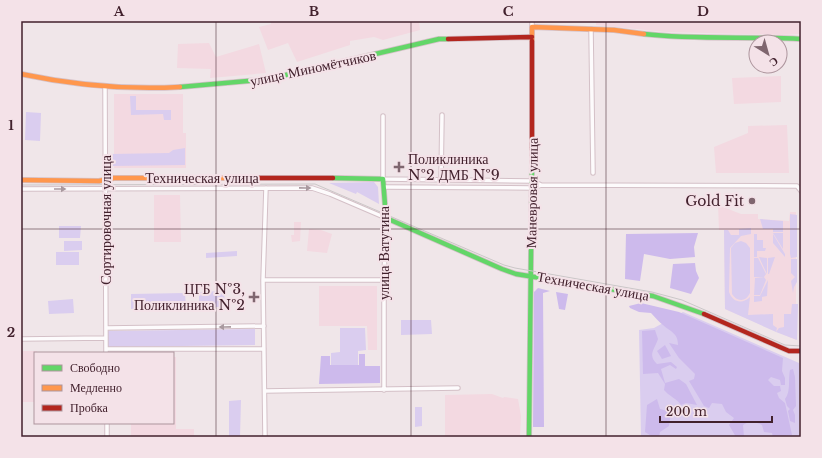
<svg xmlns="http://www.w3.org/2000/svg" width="822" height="458" font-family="'Libre Baskerville',serif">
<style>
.built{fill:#f3d9e1}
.green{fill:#dacdef}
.forest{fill:#cdbaec}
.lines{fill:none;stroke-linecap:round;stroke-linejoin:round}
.street-casing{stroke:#d4c0c7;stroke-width:5.5}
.fast-casing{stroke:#d4c0c7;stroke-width:6}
.slow-casing{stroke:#d4c0c7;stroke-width:6}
.jam-casing{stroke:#d4c0c7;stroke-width:6}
.street{stroke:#fdfbfc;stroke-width:3.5}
.fast{stroke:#63d668;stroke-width:4.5}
.slow{stroke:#ff974d;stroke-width:4.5}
.jam{stroke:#b3261e;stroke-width:4.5}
.tram{stroke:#cbc7c8;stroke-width:1}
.oneway{fill:#a9999f}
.grid{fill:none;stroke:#42212d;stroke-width:1;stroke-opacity:0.55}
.poi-dot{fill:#7f666f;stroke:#f4e2e8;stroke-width:1.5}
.labels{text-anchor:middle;stroke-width:4;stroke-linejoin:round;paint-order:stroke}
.street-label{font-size:14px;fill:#42212d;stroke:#f4e2e8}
.poi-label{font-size:14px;fill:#42212d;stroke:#f4e2e8;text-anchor:end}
.neatline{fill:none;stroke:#42212d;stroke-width:1.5}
.grid-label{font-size:13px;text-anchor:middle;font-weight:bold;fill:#42212d}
</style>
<rect width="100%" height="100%" fill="#f0e6e9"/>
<path class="built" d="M271,21H419L420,30L383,40L374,37L350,41V45L297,62L288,43L268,50L259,27L271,24Z
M596,21H801V34L779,35L666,32L596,25Z
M209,43L216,57L259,44L266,73L210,78L211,69L177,68L178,44Z
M781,76V102L734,104L732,78Z
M114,94H183V133H186V168H114Z
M787,125L789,173H716L714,147L748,133V126Z
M154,195H180L181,242H154Z
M718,205L741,214H758V219L789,221L790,212H796V340L725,309L724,230H719Z
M294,222H301L300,241L292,242L291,235H294Z
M309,229L321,230L332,234L327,253L307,251Z
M319,286H377V350H368L367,326H319Z
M21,351H37V353H35V402H22V426Z
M173,357H176V429H194V437H131V423H173Z
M492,394L503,398L504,397L518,399L521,416L520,437H445V395Z"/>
<path class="green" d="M130,96H136V110H171V120H164L163,114L131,115Z
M26,112L41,113L40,141L25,140Z
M185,148V165L111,166V154L169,153L173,150Z
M374,182L378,187L379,204L357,192L356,194L329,183Z
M790,214L797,215V257L791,258L790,254Z
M760,219L783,221V232H773V229H763Z
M59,226H81L80,238H59Z
M751,228V234L741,236L730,248L729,292C733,303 743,304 750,297L748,315L773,314V325L777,328L776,332L725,309L724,230H728L731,235H739V229Z
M773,233H783V249Z
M754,234H757V240H763V248H766L765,251H757V257H754Z
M773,234L785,254V257L773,243Z
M64,241H82V250L64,251Z
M741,241L746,243L750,248V293C746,302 737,302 732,294L731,248L735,243Z
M237,251V256L206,258V253Z
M56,252H79V265H56Z
M759,257L767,258V274Z
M775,257L769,274H768V258Z
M754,258H758L766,274L764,277H754Z
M791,259H797V282L794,287L793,293L791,281L795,277L791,273Z
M764,277L766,280L760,295H754L755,278Z
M768,280L767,296L762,297V301L754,302V296H760Z
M224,291L225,307H199V292Z
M185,293L186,308L131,309V294Z
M73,299L74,313L49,314L48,301Z
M792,304H798L797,340L776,332L779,328L784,327V314H791Z
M683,312L799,363V437H641L639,330L654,328Z
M401,320H431L432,334L401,335Z
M340,328H365L366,350L358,351V365H331V353L340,352Z
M255,329V345L108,347V331Z
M241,400L240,437H229V401Z
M415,407H422V426L415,427Z"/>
<path class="forest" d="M698,233L694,247L695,257L670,259L644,254L640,281L625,279L626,234Z
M695,263L696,271L699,278L691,294L670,288L673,264Z
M538,288L550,291L543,293L544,427H533L534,292Z
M556,292L568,294L565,310L559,309Z
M641,303L679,312L783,358L782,371L785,378V385H781L780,380L771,377L768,380L774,386H780L781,391L777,393L779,398L785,403L792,435L773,437L772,433L764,432L762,425C756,422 749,421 743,425L744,437H736L729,425L734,418L726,412L722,404L712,403L709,408L704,406L689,381L694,379L695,374L679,358L669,343L678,345C678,333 671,332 663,325C659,322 655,317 651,313L639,312L630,308L629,306Z
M655,330L658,339C655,349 647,355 657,364L671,362L677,367L676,369L670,365L661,369L665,383L679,379L686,384L697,405L686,403L681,405C676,398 669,396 664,390L665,384L658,373L643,374L642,331Z
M665,345L671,356L662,359L657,351Z
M359,354H365V366H380V383L319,384L321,356H330V365H359Z
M793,369L795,377L796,406L793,410L795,415V423L790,421L788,411L790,409L787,406L785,399C791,392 788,379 790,370Z
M657,399L660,409L671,412L669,426L660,432L659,437H653L645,432L647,405Z"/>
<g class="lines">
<g class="street-casing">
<path id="street" d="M532,21V27
M591,29L593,173
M105,87L106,353
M383,116V179L533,181L541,185
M441,180L442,115
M384,187L533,188L541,185L797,186L801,191
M21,189L312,188L330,194L386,218L384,280V390
M263,280H384
M106,328L264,326
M21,339L106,338
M106,349H264
M265,391L458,388
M107,423V437
M265,437L263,280L266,188"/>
</g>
<g class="fast-casing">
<path id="fast" d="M644,34C696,40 748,36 801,39
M180,87L269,79L439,39H448
M333,178L383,179L386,218L502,269L516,274L653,296L704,314
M529,437L532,164"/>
</g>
<g class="slow-casing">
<path id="slow" d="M532,41V27L614,30L644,34
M21,74C73,85 126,90 180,87
M21,180L99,181L114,178H240"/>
</g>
<g class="jam-casing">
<path id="jam" d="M448,39L532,37
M532,41V164
M240,178H333
M704,314L789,351H801"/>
</g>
<use href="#street" class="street"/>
<use href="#fast" class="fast"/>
<use href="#slow" class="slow"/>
<use href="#jam" class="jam"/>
<path class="tram" d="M21,185L315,184L504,265L515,268L652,292L682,300L785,345L801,346"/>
</g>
<defs><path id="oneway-solid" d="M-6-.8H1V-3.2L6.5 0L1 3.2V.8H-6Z"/></defs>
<g class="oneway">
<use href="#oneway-solid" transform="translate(305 188) rotate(1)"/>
<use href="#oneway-solid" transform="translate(60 189)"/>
<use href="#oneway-solid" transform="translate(225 327) rotate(179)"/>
</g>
<path class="grid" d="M216,21V437M411,21V437M606,21V437M21,229H801"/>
<g class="poi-dot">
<path d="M397 161h4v4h4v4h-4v4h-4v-4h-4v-4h4z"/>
<circle cx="752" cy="201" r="4"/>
<path d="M252 291h4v4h4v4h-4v4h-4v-4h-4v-4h4z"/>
</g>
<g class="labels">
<g class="street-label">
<text transform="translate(313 68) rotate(-12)" y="5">улица Миномётчиков</text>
<text x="202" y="183">Техническая улица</text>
<text transform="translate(532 193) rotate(-89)" y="5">Маневровая улица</text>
<text transform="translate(106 220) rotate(-90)" y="5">Сортировочная улица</text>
<text transform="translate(384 253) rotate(-90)" y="5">улица Ватутина</text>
<text transform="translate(593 286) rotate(10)" y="5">Техническая улица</text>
</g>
<g class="poi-label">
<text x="408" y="164" text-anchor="start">Поликлиника<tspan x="408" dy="16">№2 ДМБ №9</tspan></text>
<text x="744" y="206">Gold Fit</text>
<text x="245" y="294">ЦГБ №3,<tspan x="245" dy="16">Поликлиника №2</tspan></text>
</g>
</g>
<rect width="822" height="458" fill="none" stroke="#f4e2e8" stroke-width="44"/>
<rect x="34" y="352" width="140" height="72" fill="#f4e2e8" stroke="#ad959d"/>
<rect x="42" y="365" width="20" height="6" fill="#63d668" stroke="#ad959d"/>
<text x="70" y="372" font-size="12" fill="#42212d">Свободно</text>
<rect x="42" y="385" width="20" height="6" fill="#ff974d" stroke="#ad959d"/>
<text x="70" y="392" font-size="12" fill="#42212d">Медленно</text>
<rect x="42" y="405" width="20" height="6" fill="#b3261e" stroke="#ad959d"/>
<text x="70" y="412" font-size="12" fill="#42212d">Пробка</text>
<g transform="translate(768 54) rotate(143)"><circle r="19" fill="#f4e2e8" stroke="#ad959d"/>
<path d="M0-3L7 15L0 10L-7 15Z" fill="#7f666f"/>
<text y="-6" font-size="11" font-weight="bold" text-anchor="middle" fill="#42212d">С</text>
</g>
<path d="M660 416v6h112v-6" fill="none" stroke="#42212d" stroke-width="2"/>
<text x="666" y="416" font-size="12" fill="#42212d" stroke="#f4e2e8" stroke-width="3" paint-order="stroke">200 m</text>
<rect x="22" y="22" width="778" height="414" class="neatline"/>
<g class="grid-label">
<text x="119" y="16">A</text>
<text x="314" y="16">B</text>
<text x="508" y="16">C</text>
<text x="703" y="16">D</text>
<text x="11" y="130">1</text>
<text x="11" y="337">2</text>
</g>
</svg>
